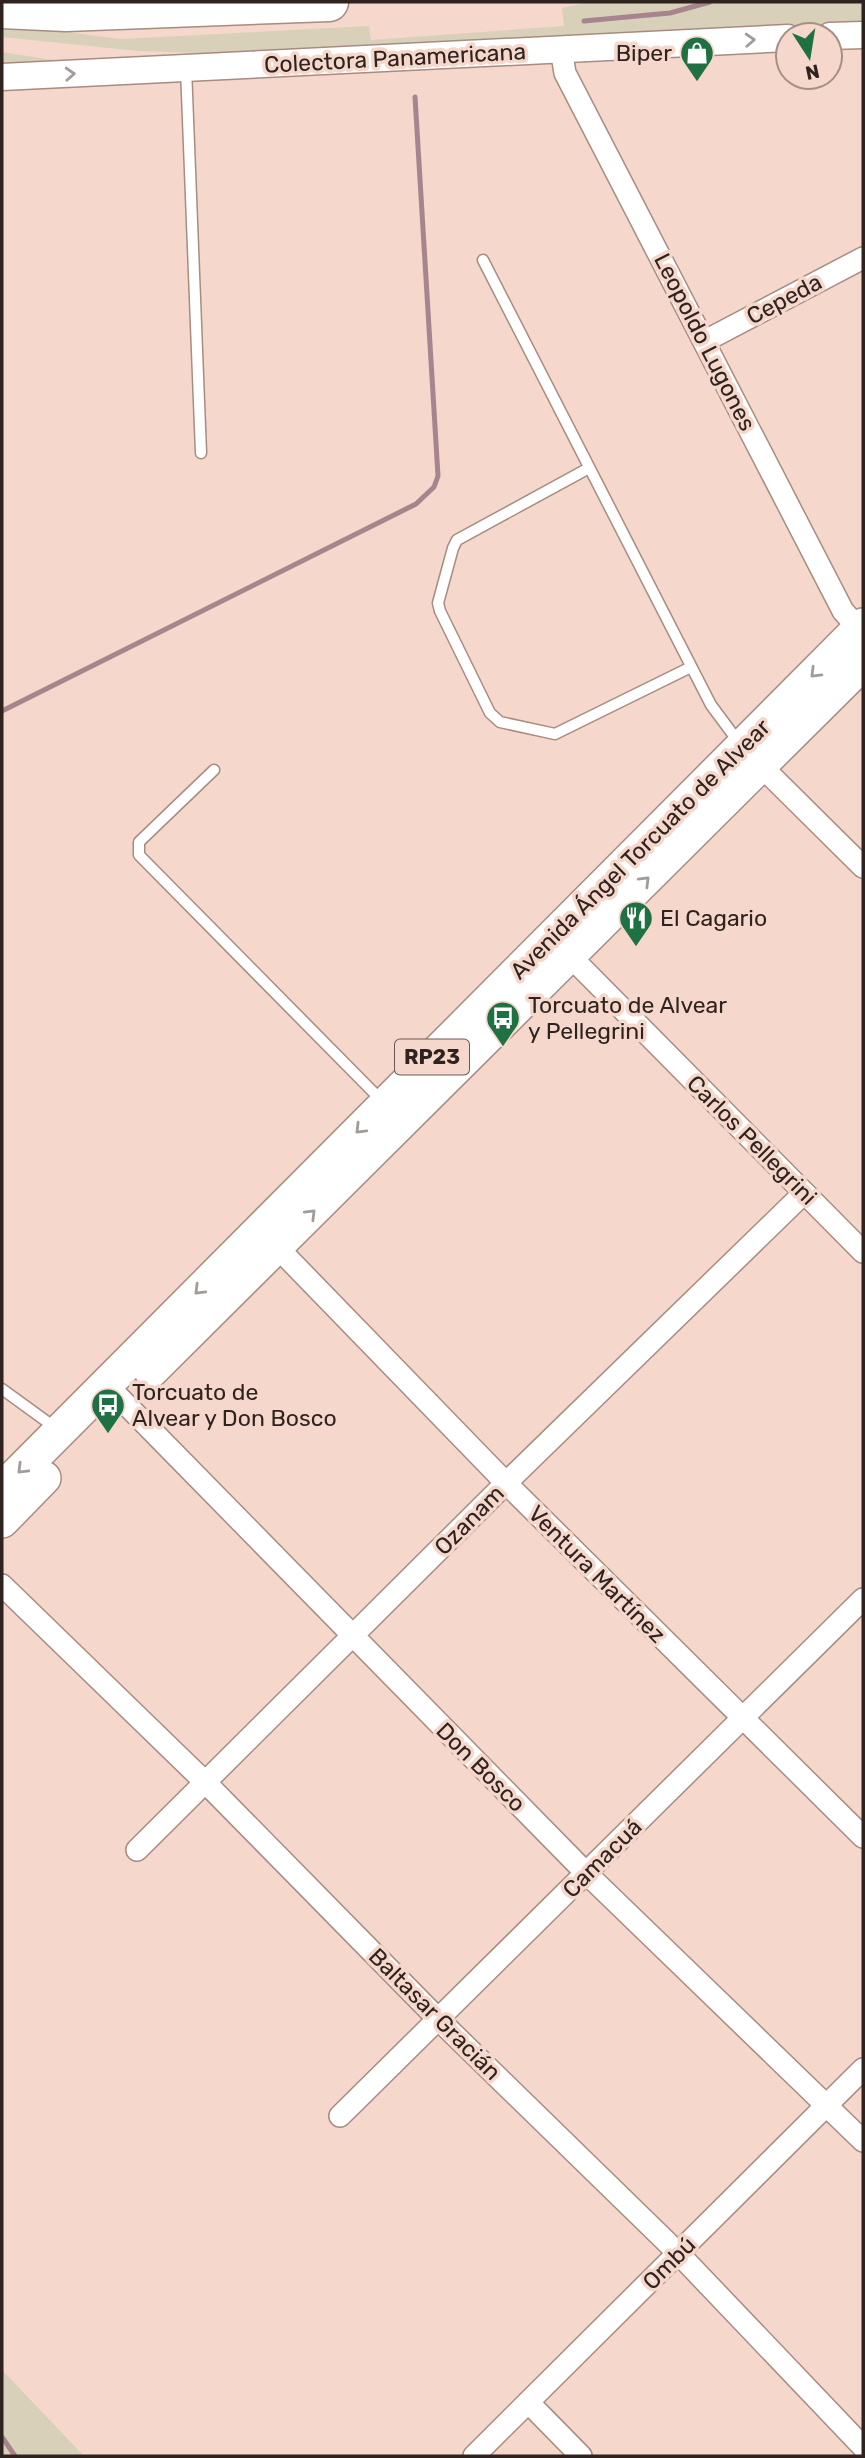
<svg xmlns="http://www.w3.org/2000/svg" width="865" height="2458" font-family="Rubik,sans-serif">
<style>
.green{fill:#d9d0ba}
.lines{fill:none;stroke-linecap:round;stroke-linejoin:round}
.stream{stroke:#a8848e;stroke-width:5}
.service-casing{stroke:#a78c81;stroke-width:13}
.minor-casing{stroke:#a78c81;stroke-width:24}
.tertiary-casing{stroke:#a78c81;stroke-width:29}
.primary-casing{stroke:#a78c81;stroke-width:36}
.motorway-casing{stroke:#a78c81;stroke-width:41}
.service{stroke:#fff;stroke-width:10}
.minor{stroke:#fff;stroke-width:21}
.tertiary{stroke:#fff;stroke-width:26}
.primary{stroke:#fff;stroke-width:33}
.motorway{stroke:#fff;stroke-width:38}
.oneway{stroke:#a19c9a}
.labels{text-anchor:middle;stroke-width:7;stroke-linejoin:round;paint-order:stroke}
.shield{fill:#f5d7cb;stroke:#6a5953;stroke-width:2}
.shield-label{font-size:21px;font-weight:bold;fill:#2e231f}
.poi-label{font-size:23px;fill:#2e231f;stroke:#f5d7cb;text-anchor:start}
.street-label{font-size:23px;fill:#2e231f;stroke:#f5d7cb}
</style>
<rect width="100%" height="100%" fill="#f5d7cb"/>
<path class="green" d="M590,2H863V25L228,54L138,51L2,37V24L121,39L369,26L371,40L564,26L562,8Z
M2,52L59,61L2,66Z
M2,2370L84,2456H2Z"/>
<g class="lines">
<path class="stream" d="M584,21L670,13L710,2
M2,711L416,504L434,487L438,476L415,97
M2,2437L15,2456"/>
<g class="service-casing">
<path id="service" d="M186,68L201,453
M483,260L711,705L740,744
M589,468L457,540L453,548L438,603L440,611L490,713L500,722L555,734L691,667
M214,770L139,842V855L383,1102
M2,1389L57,1429"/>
</g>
<g class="minor-casing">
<path id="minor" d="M561,49L565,73L843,611L859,629
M705,341L863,258
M753,758L863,867
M562,948L863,1252
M277,1247L506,1483L863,1837
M106,1384L586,1873L863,2141
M2,1585L206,1783L439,2020L678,2253L863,2447
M137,1850L506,1483L804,1193
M340,2116L863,1599
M528,2402L581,2456
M474,2456L863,2069"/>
</g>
<g class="tertiary-casing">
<path id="tertiary" d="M830,36L863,35
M2,77L788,38"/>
</g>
<g class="primary-casing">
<path id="primary" d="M151,1371L863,663
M2,1489L863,625
M2,1521L44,1478"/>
</g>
<g class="motorway-casing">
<path id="motorway" d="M2,9L66,12L329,2"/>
</g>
<use href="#service" class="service"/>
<use href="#minor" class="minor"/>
<use href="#tertiary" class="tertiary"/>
<use href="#primary" class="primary"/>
<use href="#motorway" class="motorway"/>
</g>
<defs><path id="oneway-chevron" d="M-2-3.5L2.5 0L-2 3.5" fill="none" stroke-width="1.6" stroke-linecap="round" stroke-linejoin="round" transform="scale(1.75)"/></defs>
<g class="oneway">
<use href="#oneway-chevron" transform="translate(750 40) rotate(-3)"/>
<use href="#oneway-chevron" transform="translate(70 74) rotate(-3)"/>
<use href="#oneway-chevron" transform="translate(815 673) rotate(135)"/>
<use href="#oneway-chevron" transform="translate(645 881) rotate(-45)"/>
<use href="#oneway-chevron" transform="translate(360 1129) rotate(135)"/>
<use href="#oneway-chevron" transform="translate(311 1214) rotate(-45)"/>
<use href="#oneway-chevron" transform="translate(199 1290) rotate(135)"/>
<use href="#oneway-chevron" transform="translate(22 1469) rotate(135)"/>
</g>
<defs>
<g id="shop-pin" transform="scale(1.75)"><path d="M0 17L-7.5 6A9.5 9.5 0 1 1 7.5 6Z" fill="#1f7143" stroke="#f5d7cb"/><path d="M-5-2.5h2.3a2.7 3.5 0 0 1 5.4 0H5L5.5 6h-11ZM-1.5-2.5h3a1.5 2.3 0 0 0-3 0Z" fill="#fff"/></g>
<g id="restaurant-pin" transform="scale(1.75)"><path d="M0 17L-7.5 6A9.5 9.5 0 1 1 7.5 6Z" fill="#1f7143" stroke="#f5d7cb"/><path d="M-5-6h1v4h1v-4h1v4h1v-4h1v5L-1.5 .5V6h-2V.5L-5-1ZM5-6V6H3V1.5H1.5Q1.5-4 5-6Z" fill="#fff"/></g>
<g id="bus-pin" transform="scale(1.75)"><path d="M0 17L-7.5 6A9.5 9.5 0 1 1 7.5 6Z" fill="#1f7143" stroke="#f5d7cb"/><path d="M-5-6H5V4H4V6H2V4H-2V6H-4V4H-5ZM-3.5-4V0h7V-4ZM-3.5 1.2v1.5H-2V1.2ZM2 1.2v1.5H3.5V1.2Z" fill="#fff"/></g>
</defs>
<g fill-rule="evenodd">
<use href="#shop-pin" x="697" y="53"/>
<use href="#restaurant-pin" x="636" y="918"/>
<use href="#bus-pin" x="503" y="1018"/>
<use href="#bus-pin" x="108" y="1405"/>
</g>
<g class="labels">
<rect class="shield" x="395" y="1039.5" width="74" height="35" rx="5"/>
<g class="shield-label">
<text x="432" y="1064">RP23</text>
</g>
<g class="poi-label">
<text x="672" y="61" text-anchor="end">Biper</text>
<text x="660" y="926">El Cagario</text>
<text x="528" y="1013">Torcuato de Alvear<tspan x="528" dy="26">y Pellegrini</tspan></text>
<text x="132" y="1400">Torcuato de<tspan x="132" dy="26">Alvear y Don Bosco</tspan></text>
</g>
<g class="street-label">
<text transform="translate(395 58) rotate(-3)" y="8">Colectora Panamericana</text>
<text transform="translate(784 299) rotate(-28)" y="8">Cepeda</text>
<text transform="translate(705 342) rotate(63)" y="8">Leopoldo Lugones</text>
<text transform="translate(640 849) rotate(-45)" y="8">Avenida Ángel Torcuato de Alvear</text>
<text transform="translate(752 1140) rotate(45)" y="8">Carlos Pellegrini</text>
<text transform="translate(469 1520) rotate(-45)" y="8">Ozanam</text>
<text transform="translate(597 1574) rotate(45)" y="8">Ventura Martínez</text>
<text transform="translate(481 1767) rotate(45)" y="8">Don Bosco</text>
<text transform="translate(602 1858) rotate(-45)" y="8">Camacuá</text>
<text transform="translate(435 2014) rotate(45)" y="8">Baltasar Gracián</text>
<text transform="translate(669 2263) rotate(-45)" y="8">Ombú</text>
</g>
</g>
<rect width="865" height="2458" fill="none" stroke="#2e231f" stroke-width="7"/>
<g transform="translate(809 56) rotate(168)"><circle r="33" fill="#f5d7cb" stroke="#a58f86" stroke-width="2"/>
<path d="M0-5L12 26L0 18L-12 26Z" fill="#1f7143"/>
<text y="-10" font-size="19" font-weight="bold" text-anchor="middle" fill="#2e231f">N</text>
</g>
</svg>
